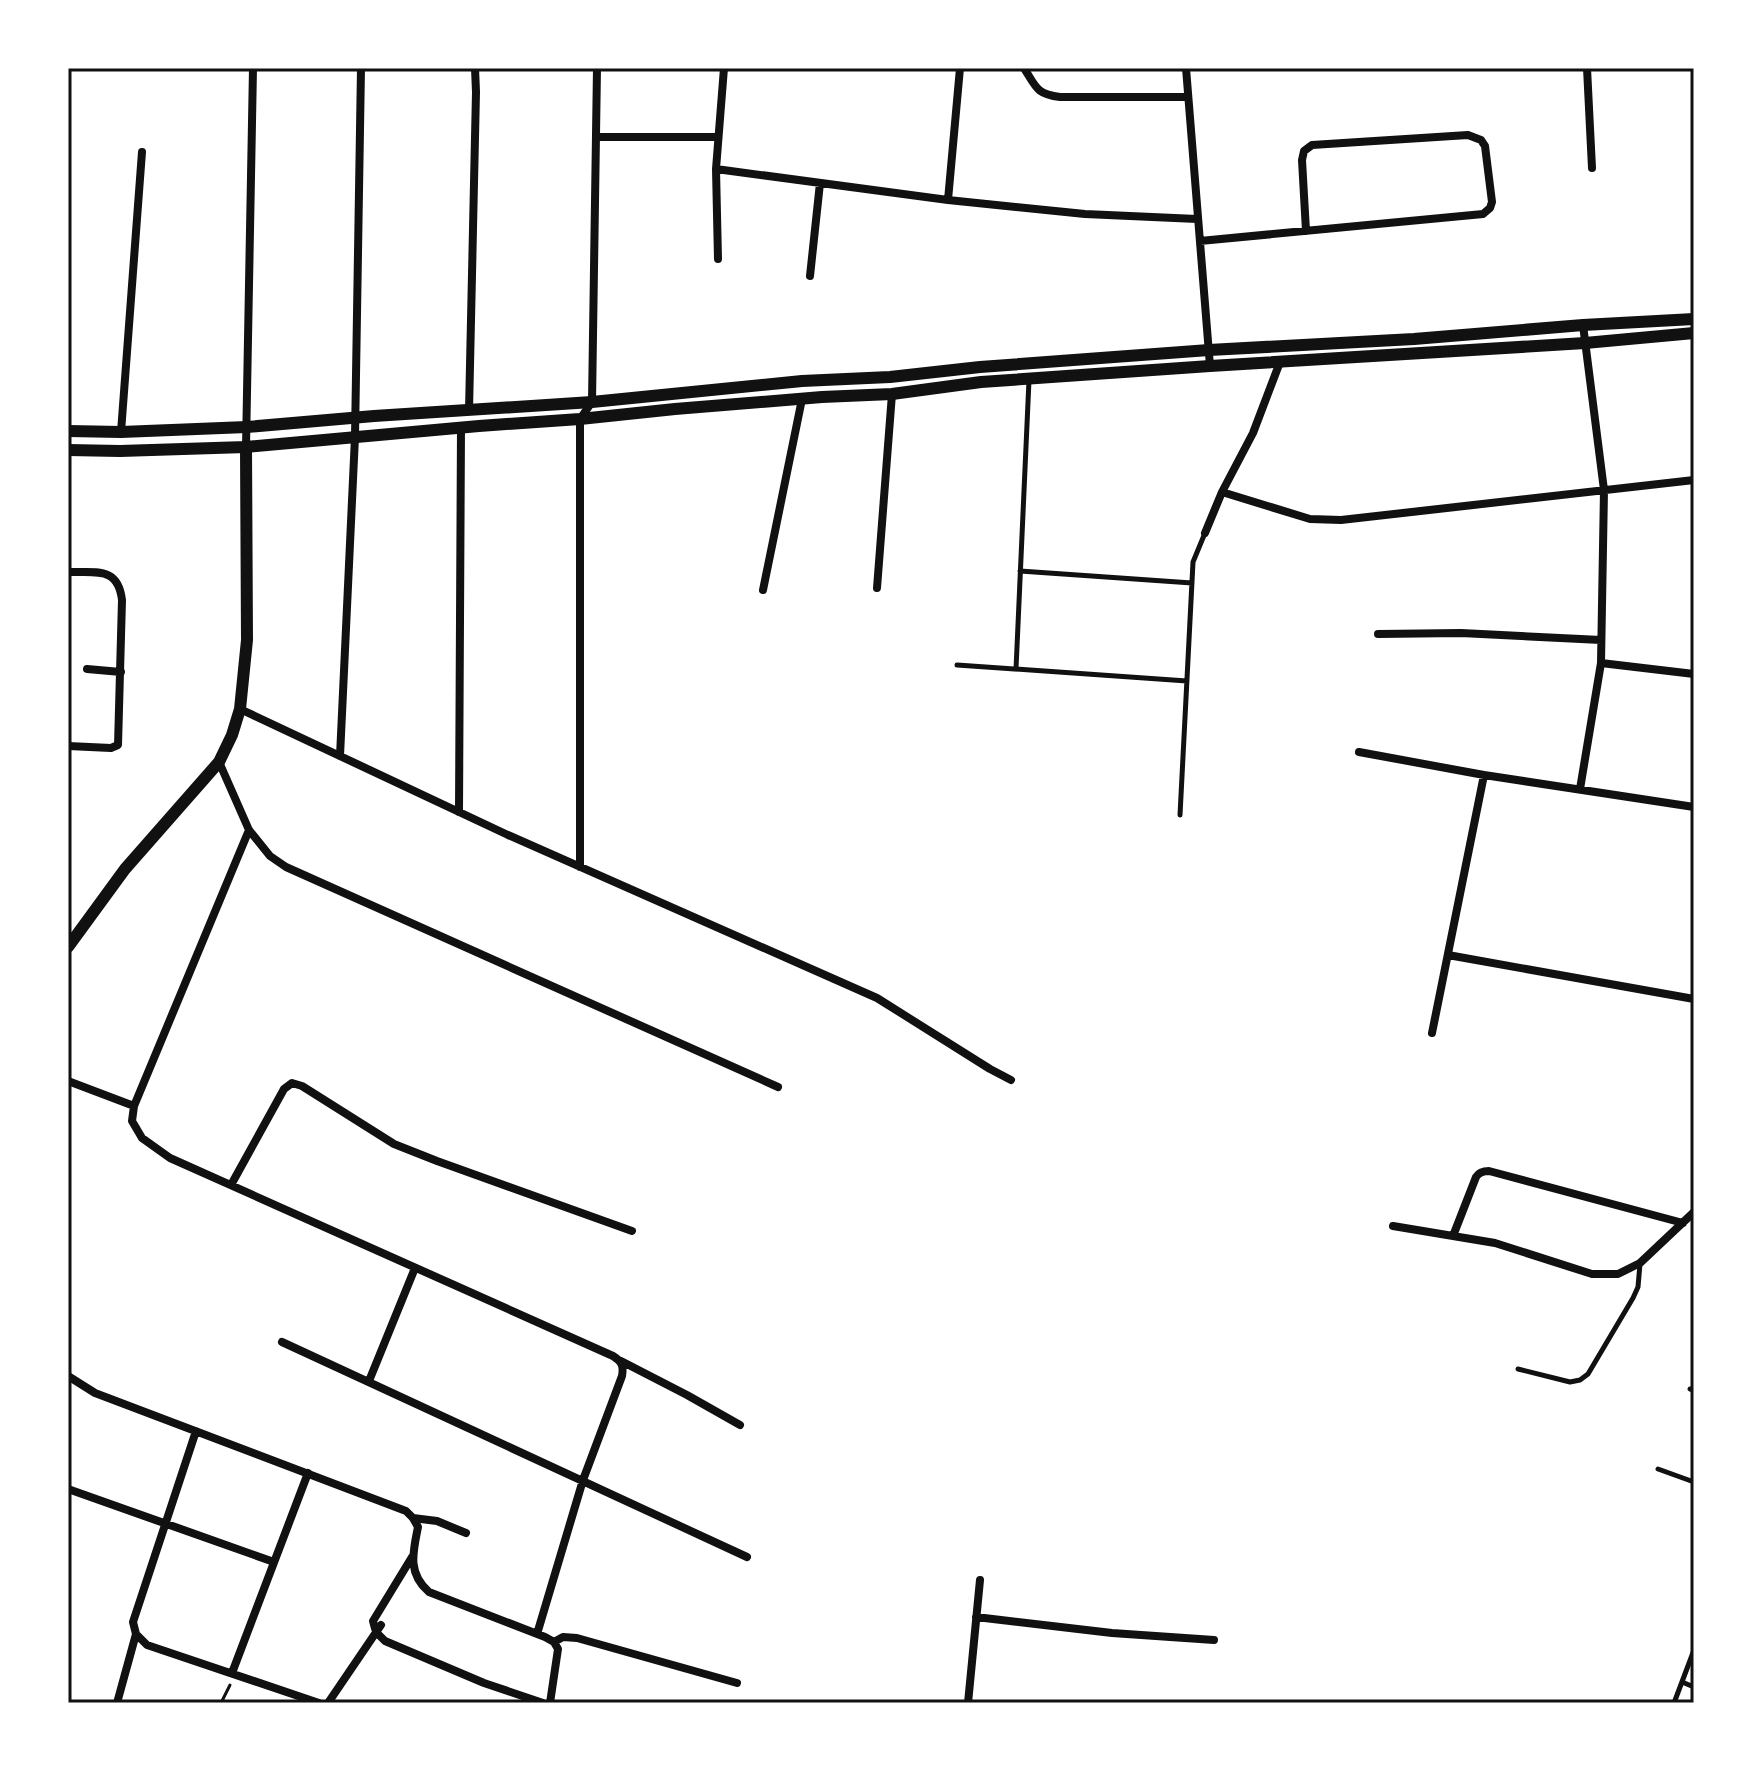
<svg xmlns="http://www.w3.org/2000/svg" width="1762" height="1771" font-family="'Times New Roman',serif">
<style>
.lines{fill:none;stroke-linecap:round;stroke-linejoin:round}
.path{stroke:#111;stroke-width:3}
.service{stroke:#111;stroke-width:5}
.minor{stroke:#111;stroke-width:8}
.tertiary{stroke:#111;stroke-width:12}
.neatline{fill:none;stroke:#111;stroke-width:3}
</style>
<rect width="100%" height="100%" fill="#fff"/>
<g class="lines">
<path class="path" d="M221,1703L230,1685"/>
<path class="service" d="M1020,571L1192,583
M957,665L1187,681
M1016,669L1029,380
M1180,815L1193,562L1205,533
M1518,1369L1570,1382L1580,1380L1588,1374L1633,1298L1638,1287L1640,1264
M1690,1389L1694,1390
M1658,1469L1694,1482
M1682,1682L1694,1687
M1674,1703L1694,1650"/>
<path class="minor" d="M1024,68C1036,87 1036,94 1060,97H1188
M1186,68L1210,366
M1587,68L1592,168
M597,137H718
M716,169L948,200L1085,214L1197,219
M948,200L960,68
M1200,241L1483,214L1490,208L1492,202L1485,146L1481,140L1468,135L1312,145L1304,151L1302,160L1306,231
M718,259L716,169L724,68
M810,276L820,183
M469,411L476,92L475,68
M121,432L142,152
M246,447L253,68
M1222,492L1310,519L1341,520L1694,480
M1205,533L1222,492L1253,433L1280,362
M68,572C96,573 118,566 122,600L118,745L111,748L68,746
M877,588L892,394
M763,590L802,399
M1378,634L1461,633L1601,640
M1601,663L1694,674
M87,669L121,672
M240,709L508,835L877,998L990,1069L1011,1080
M1359,752L1484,775L1694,807
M340,756L355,437L361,68
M219,762L249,830L270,856L286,867L778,1087
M1580,789L1601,663L1604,490L1583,325
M459,812L461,428
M249,830L134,1106L132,1121L142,1138L170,1158L613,1356C621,1361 624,1365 622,1376L583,1480L537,1634
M580,867V419L592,402L597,68
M1448,955L1694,999
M1432,1033L1484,775
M68,1081L134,1106
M231,1185L284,1089L292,1083L302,1086L394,1144L437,1161L632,1231
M1393,1226L1495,1243L1592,1274H1618L1640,1263L1694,1212
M1453,1236L1476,1177C1479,1172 1483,1171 1489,1171L1683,1223
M282,1342L747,1557
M621,1361L687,1395L740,1425
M68,1376L95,1393L406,1511L413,1518L418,1527C413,1552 407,1573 429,1592L545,1637L554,1642L558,1649L550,1703
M369,1381L415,1268
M196,1431L133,1622L136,1634L147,1645L319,1703
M68,1489L274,1562
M413,1518L437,1521L466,1533
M412,1557L373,1621L376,1632L385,1641L484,1683L543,1703
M976,1617L1112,1633L1214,1640
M554,1642L563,1637L577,1638L737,1683
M232,1673L308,1473
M117,1703L136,1634
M328,1703L381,1625
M968,1703L980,1580"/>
<path class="tertiary" d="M68,431L121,432L247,427L374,416L592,402L802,381L890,377L980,367L1209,350L1414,339L1583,325L1694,319
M68,450L120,451L246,447L479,426L580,419L675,409L822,397L892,394L981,382L1210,366L1585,343L1694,333
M68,947L125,869L219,762L232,735L240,709L247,640L246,447"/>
</g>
<rect width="1762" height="1771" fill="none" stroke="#ffffff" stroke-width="140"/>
<rect x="70" y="70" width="1622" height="1631" class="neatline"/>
</svg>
